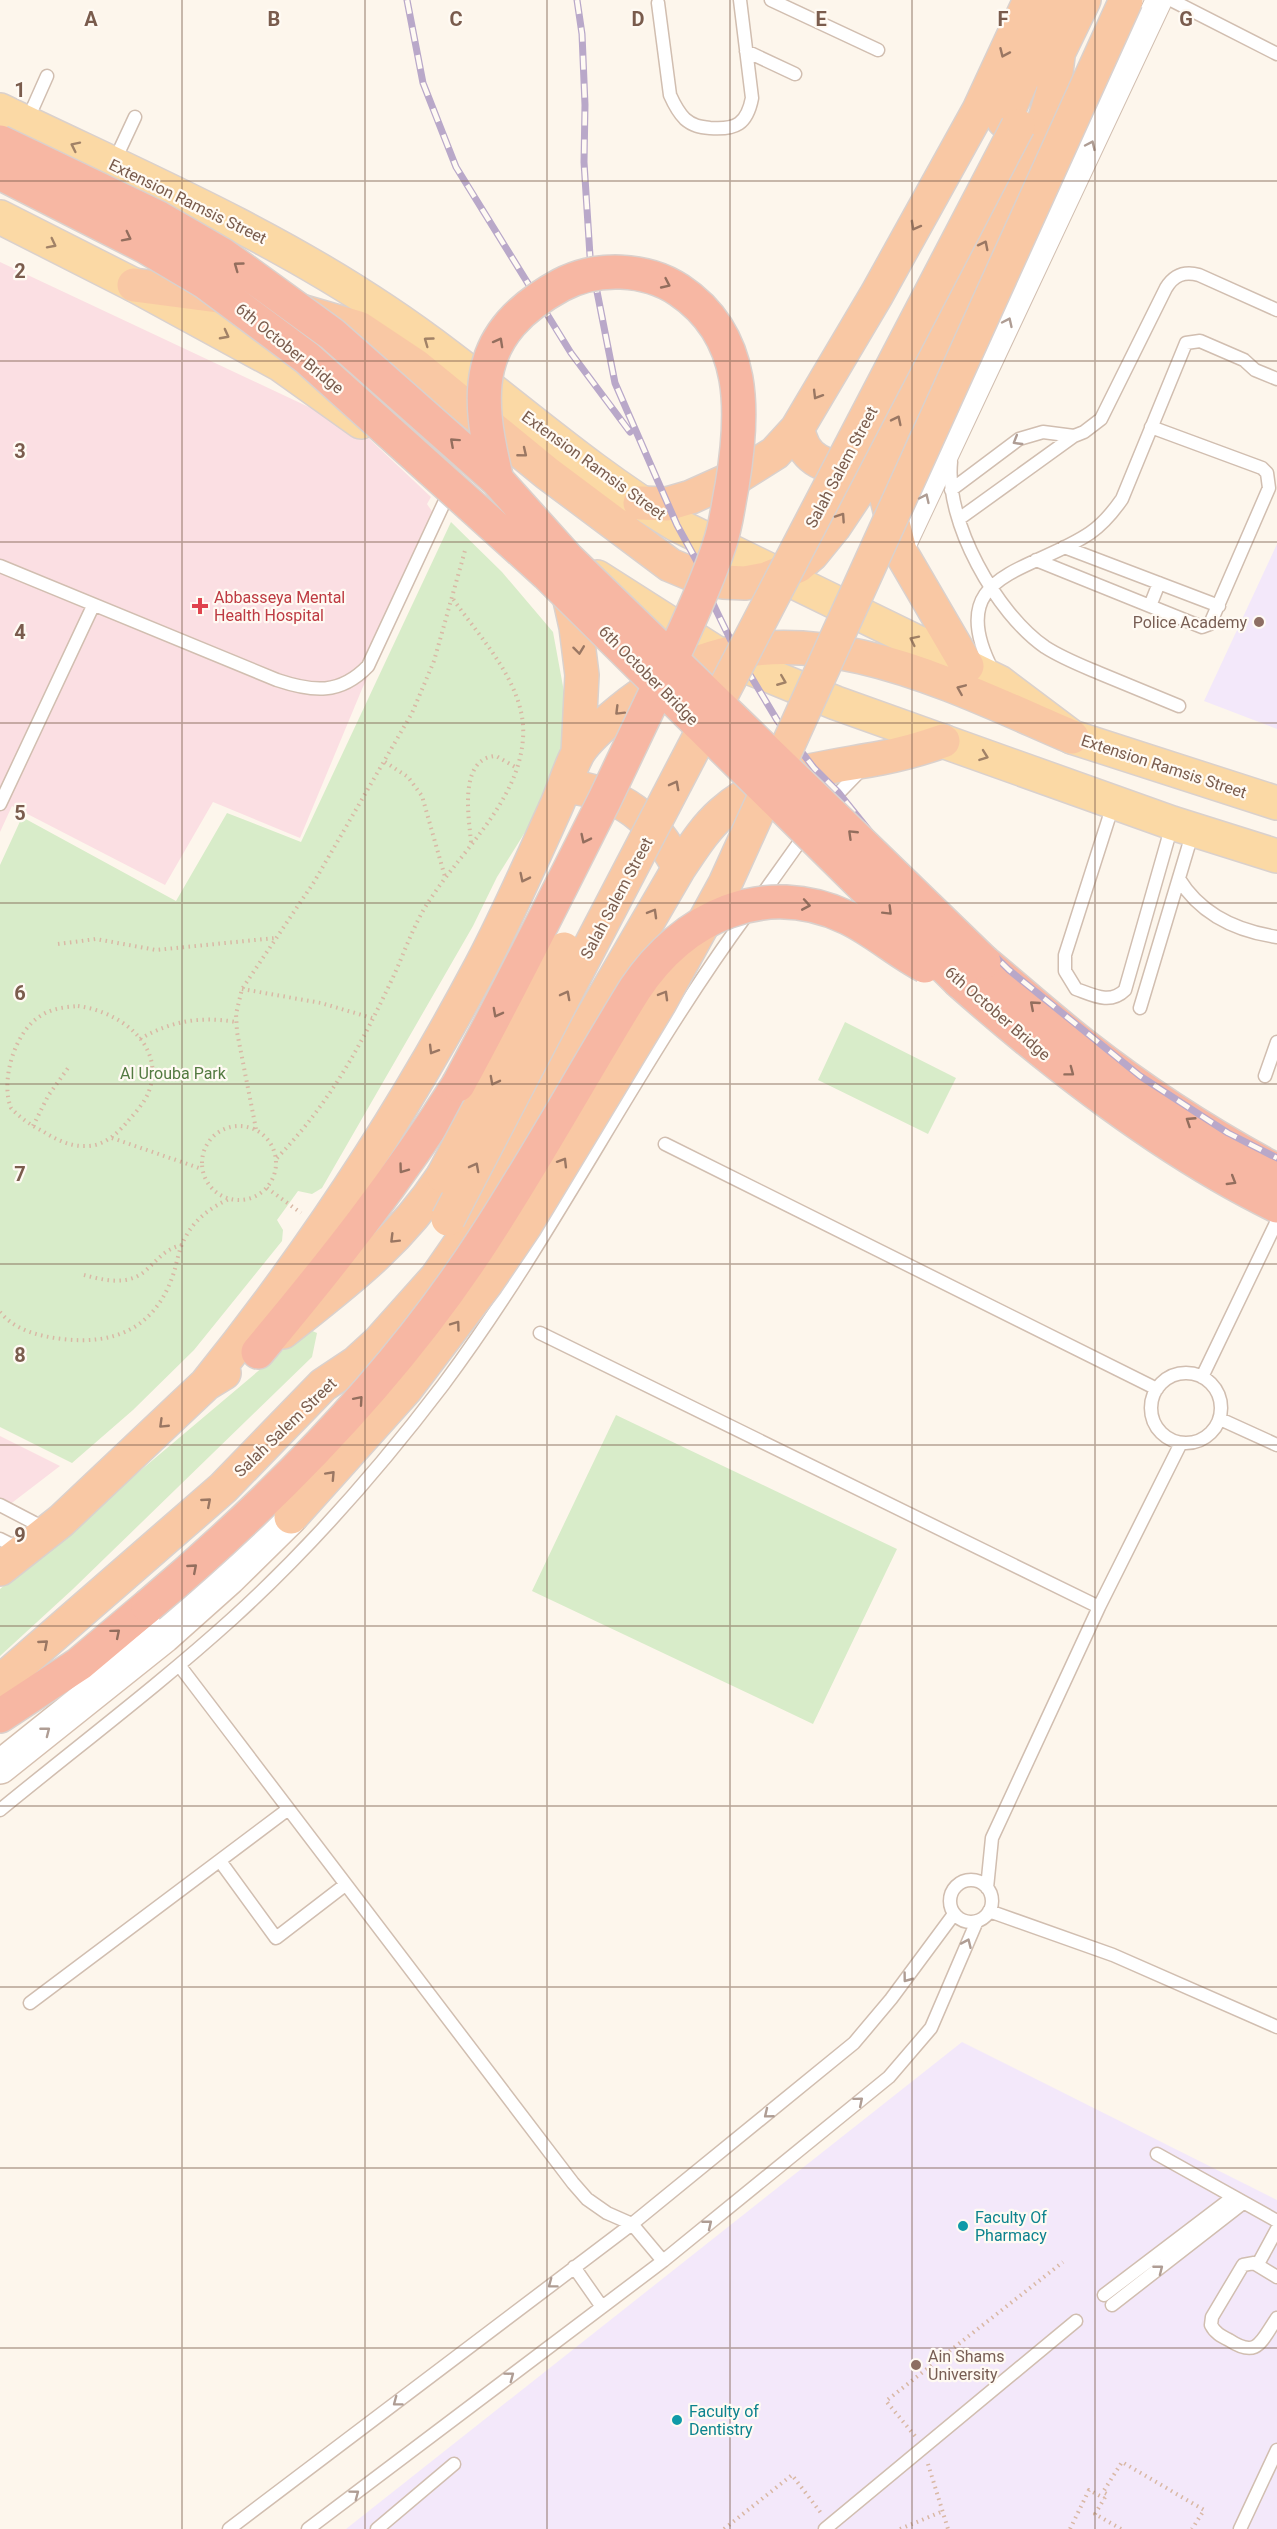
<svg xmlns="http://www.w3.org/2000/svg" width="1277" height="2529" font-family="Roboto,sans-serif">
<style>
.education{fill:#f3e8fa}
.medical{fill:#fbdfe3}
.green{fill:#d8ecc9}
.lines{fill:none;stroke-linecap:round;stroke-linejoin:round}
.service-casing{stroke:#d1beb0;stroke-width:15}
.minor-casing{stroke:#d1beb0;stroke-width:28}
.secondary-casing{stroke:#d6c0b0;stroke-width:36}
.primary-casing{stroke:#dad1cd;stroke-width:36}
.trunk-casing{stroke:#dad1cd;stroke-width:36}
.motorway-casing{stroke:#dad1cd;stroke-width:36}
.path{stroke:#d9b8a5;stroke-width:4;stroke-dasharray:1.5 4.5;stroke-linecap:butt}
.service{stroke:#fff;stroke-width:12}
.minor{stroke:#fff;stroke-width:26}
.secondary{stroke:#fff;stroke-width:33}
.primary{stroke:#fbd9a5;stroke-width:33}
.trunk{stroke:#f9c8a4;stroke-width:33}
.motorway{stroke:#f7b7a3;stroke-width:33}
.rail-casing{stroke:#b9a8c9;stroke-width:7}
.rail{stroke:#fffaf3;stroke-width:4.5;stroke-dasharray:14;stroke-linecap:butt}
.trunk-bridge-casing{stroke:#dad1cd;stroke-width:36;stroke-linecap:butt}
.motorway-bridge-casing{stroke:#dad1cd;stroke-width:36;stroke-linecap:butt}
.trunk-bridge{stroke:#f9c8a4;stroke-width:33}
.motorway-bridge{stroke:#f7b7a3;stroke-width:33}
.oneway{stroke:#9a7763}
.oneway2{stroke:#af9d94}
.oneway3{stroke:#a18267}
.oneway4{stroke:#936e5e}
.grid{fill:none;stroke:#7a5c4d;stroke-width:1.5;stroke-opacity:0.55}
.health-dot{fill:#e0444e;stroke:#fffaf3;stroke-width:2}
.education-dot{fill:#8d6e63;stroke:#fffaf3;stroke-width:2}
.culture-dot{fill:#0f9aa8;stroke:#fffaf3;stroke-width:2}
.labels{text-anchor:middle;stroke-width:4.5;stroke-linejoin:round;paint-order:stroke}
.street-label{font-size:16px;fill:#7a5c4d;stroke:#fffaf3}
.health-label{font-size:16px;fill:#be3a42;stroke:#fffaf3;text-anchor:start}
.education-label{font-size:16px;fill:#785e54;stroke:#fffaf3;text-anchor:end}
.park-label{font-size:16px;fill:#537a41;stroke:#fffaf3}
.culture-label{font-size:16px;fill:#0d838f;stroke:#fffaf3;text-anchor:start}
.grid-label{font-size:20px;text-anchor:middle;font-weight:bold;fill:#7a5c4d;stroke:#fffaf3;stroke-width:4.5;stroke-linejoin:round;paint-order:stroke}
</style>
<rect width="100%" height="100%" fill="#fdf6ec"/>
<path class="education" d="M1277,544V729L1204,701Z
M962,2042L1277,2200V2529H346Z"/>
<path class="medical" d="M0,262L362,432L431,497L427,504L440,523L362,689L300,838L213,802L165,885L12,806L0,832Z
M0,1436L60,1466L0,1512Z"/>
<path class="green" d="M451,522L502,572L553,632L569,719V739L537,813L497,877L473,926L322,1188L312,1194L298,1191L277,1220L283,1230L282,1241L194,1350L133,1410L72,1463L0,1427V865L22,817L176,901L227,813L301,842Z
M845,1022L956,1078L928,1134L818,1080Z
M308,1329L317,1333L312,1357L73,1589L0,1656V1589Z
M616,1415L897,1549L813,1724L532,1591Z"/>
<g class="lines">
<g class="service-casing">
<path id="service" d="M771,0L878,50
M1171,0L1277,54
M658,3L670,95C674,104 678,112 685,119C693,126 700,127 710,128C736,130 747,124 752,98L740,0
M746,51L795,74
M27,121L47,76
M114,162L135,117
M951,462C945,522 996,613 1045,647C1062,658 1080,665 1099,673C1126,684 1152,695 1179,706
M951,490L1019,439L1043,432L1074,436
M959,519L1074,436L1084,432L1101,419L1166,288C1174,275 1184,271 1199,275L1277,310
M1064,547L1219,606
M1036,560L1202,627L1210,624L1269,488L1267,473L1262,468L1151,427
M0,566L277,680C313,692 340,695 368,666L450,490
M1150,606L1159,583
M993,671C941,572 1031,573 1090,533C1103,524 1113,512 1122,499L1186,343L1200,341L1244,360L1255,370L1277,379
M0,804L93,606
M1113,805L1065,955V971L1076,989C1093,995 1110,1005 1125,990L1172,825
M825,807L861,770
M1179,879C1201,915 1237,931 1277,937
M759,899L806,833
M1140,1008L1193,831
M1265,1076L1277,1042
M665,1144L1157,1389
M540,1333L1099,1607
M1151 1408a35 35 0 1 1 70 0a35 35 0 1 1-70 0Z
M1202,1377L1277,1221
M1220,1419L1277,1445
M0,1505L46,1529
M0,1539L20,1549
M179,1665L573,2183L587,2199L607,2213L632,2224L663,2261
M0,1810C78,1746 159,1685 233,1618C310,1548 380,1468 443,1385C555,1235 637,1064 748,913
M220,1861L276,1938L345,1885
M950 1901a21 21 0 1 1 42 0a21 21 0 1 1-42 0Z
M987,1888L992,1838L1099,1607L1181,1443
M989,1911L1113,1955L1277,2027
M30,2003L287,1810
M1157,2154L1277,2221
M1258,2264L1277,2229
M574,2267L602,2307
M1277,2277L1254,2263L1243,2265L1212,2317L1211,2325C1215,2333 1221,2336 1229,2340C1258,2359 1261,2341 1277,2318
M1104,2295L1233,2197
M1112,2305L1243,2203
M229,2529L632,2224L854,2043L891,1999L954,1914
M308,2529L663,2261L889,2077L931,2028L977,1921
M377,2529L454,2464
M825,2529L1076,2321
M1240,2529L1277,2450"/>
</g>
<g class="minor-casing">
<path id="minor" d="M900,551L1159,0"/>
</g>
<g class="secondary-casing">
<path id="secondary" d="M0,1767L164,1636L229,1578L291,1517"/>
</g>
<g class="primary-casing">
<path id="primary" d="M0,110C130,173 265,230 385,311C486,378 574,464 677,525L999,682L1072,737L1277,803
M0,217L134,285L281,365L361,422
M597,577L721,656L836,703L1172,823L1277,856"/>
</g>
<g class="trunk-casing">
<path id="trunk" d="M1048,74L1084,0
M1004,121L1046,23L1053,0
M134,285L233,298
M301,311L359,328L416,366L547,473L670,565L694,575L723,582L745,583L766,579L798,566L812,554L834,527L884,452
M797,429C799,435 801,441 804,447C816,467 848,474 867,462
M640,503L667,504L691,497L740,475L775,453L797,429L877,294L979,110L1030,0
M566,582L576,627L582,675L578,753
M967,666L900,551L884,487V452L893,429L1040,135L1054,89L1058,56
M565,786C623,793 653,818 679,868
M283,1332C346,1282 398,1244 443,1176
M206,1384C311,1254 403,1113 481,966C508,915 531,862 555,809C563,792 568,772 577,755C586,737 629,702 647,691C660,683 673,674 686,668C811,610 957,688 1072,737
M0,1569L61,1521L206,1384L224,1373
M0,1682L223,1488L323,1385L356,1363L379,1342L437,1277L464,1238L679,868C692,849 704,829 722,813C769,771 822,769 881,758C902,754 923,748 943,741"/>
</g>
<g class="motorway-casing">
<path id="motorway" d="M984,962C1018,990 1051,1020 1086,1047C1146,1094 1210,1135 1277,1171
M960,982C1054,1065 1164,1151 1277,1206
M258,1352C330,1266 398,1180 458,1085
M0,1716L79,1664L148,1606"/>
</g>
<path class="path" d="M385,762L408,777L422,796L445,877
M471,842C469,818 458,758 496,756L517,768
M58,944L96,939L156,950L275,938
M242,989L321,1003L372,1018
M78,1006C118,1011 166,1044 149,1091C145,1102 136,1112 128,1121C118,1133 104,1146 87,1146C71,1147 57,1140 44,1132C32,1126 20,1118 11,1108C0,1080 15,1030 42,1015C53,1008 66,1007 78,1006Z
M140,1039C171,1021 200,1016 236,1022
M202 1163a37 37 0 1 1 74 0a37 37 0 1 1-74 0Z
M33,1126L48,1096L68,1068
M256,1129L237,1032L236,1014L242,989L314,882L412,713L434,661L466,547
M112,1138L202,1169
M277,1158C330,1103 362,1044 394,975C404,953 412,930 424,909C456,855 519,804 523,738C527,686 481,639 453,599
M267,1188L301,1213
M84,1275C103,1280 126,1286 144,1272C157,1261 164,1249 182,1245
M0,1312C16,1331 39,1336 62,1339C114,1345 153,1329 172,1278C177,1265 178,1250 185,1238C195,1219 210,1208 229,1199
M915,2436L886,2401L1063,2262
M928,2464L948,2529
M724,2529L792,2475L821,2513
M900,2529L941,2512
M1070,2529L1089,2490L1104,2498
M1121,2529L1095,2514L1107,2494L1103,2492L1122,2462L1204,2510L1192,2529"/>
<use href="#service" class="service"/>
<use href="#minor" class="minor"/>
<use href="#secondary" class="secondary"/>
<use href="#primary" class="primary"/>
<use href="#trunk" class="trunk"/>
<use href="#motorway" class="motorway"/>
<g class="rail-casing">
<path id="rail" d="M407,0L423,83L456,167L571,353L630,432
M577,0L582,34L585,105L584,162L590,256L615,383L677,525L700,567V576L717,612L737,653L777,720L814,768L838,792L875,838L1009,970L1140,1076L1228,1133L1277,1158"/>
</g>
<use href="#rail" class="rail"/>
<g class="trunk-bridge-casing">
<path id="trunk-bridge" d="M443,1176L564,949
M448,1219L1018,126
M291,1517L405,1390L487,1282L525,1226L659,1004L725,884L1126,0"/>
</g>
<g class="motorway-bridge-casing">
<path id="motorway-bridge" d="M0,142L159,218L223,255L332,334L497,480L568,559L984,962
M0,173L146,247L205,282L307,358L547,574L960,982
M458,1085C509,991 557,895 605,799C628,751 651,703 674,654C690,619 707,583 719,546C726,527 728,505 732,486C744,414 748,336 679,290C646,268 597,266 561,285C473,333 475,392 497,480
M148,1606C272,1501 393,1379 482,1242C536,1160 583,1073 635,989C683,917 764,878 848,918C875,931 898,952 925,966"/>
</g>
<use href="#trunk-bridge" class="trunk-bridge"/>
<use href="#motorway-bridge" class="motorway-bridge"/>
</g>
<defs><path id="oneway-chevron" d="M-2-3.5L2.5 0L-2 3.5" fill="none" stroke-width="1.6" stroke-linecap="round" stroke-linejoin="round" transform="scale(1.5)"/></defs>
<g class="oneway">
<use href="#oneway-chevron" transform="translate(1004 53) rotate(114)"/>
<use href="#oneway-chevron" transform="translate(915 226) rotate(119)"/>
<use href="#oneway-chevron" transform="translate(984 245) rotate(-63)"/>
<use href="#oneway-chevron" transform="translate(817 395) rotate(121)"/>
<use href="#oneway-chevron" transform="translate(897 420) rotate(-64)"/>
<use href="#oneway-chevron" transform="translate(523 453) rotate(39)"/>
<use href="#oneway-chevron" transform="translate(841 517) rotate(-56)"/>
<use href="#oneway-chevron" transform="translate(579 650) rotate(83)"/>
<use href="#oneway-chevron" transform="translate(961 689) rotate(-157)"/>
<use href="#oneway-chevron" transform="translate(619 711) rotate(135)"/>
<use href="#oneway-chevron" transform="translate(675 785) rotate(-62)"/>
<use href="#oneway-chevron" transform="translate(524 878) rotate(116)"/>
<use href="#oneway-chevron" transform="translate(653 913) rotate(-60)"/>
<use href="#oneway-chevron" transform="translate(566 995) rotate(-62)"/>
<use href="#oneway-chevron" transform="translate(664 995) rotate(-60)"/>
<use href="#oneway-chevron" transform="translate(433 1050) rotate(121)"/>
<use href="#oneway-chevron" transform="translate(494 1081) rotate(118)"/>
<use href="#oneway-chevron" transform="translate(563 1162) rotate(-59)"/>
<use href="#oneway-chevron" transform="translate(475 1167) rotate(-62)"/>
<use href="#oneway-chevron" transform="translate(394 1239) rotate(135)"/>
<use href="#oneway-chevron" transform="translate(456 1325) rotate(-54)"/>
<use href="#oneway-chevron" transform="translate(163 1424) rotate(136)"/>
<use href="#oneway-chevron" transform="translate(331 1475) rotate(-47)"/>
<use href="#oneway-chevron" transform="translate(207 1502) rotate(-41)"/>
<use href="#oneway-chevron" transform="translate(44 1644) rotate(-41)"/>
</g>
<g class="oneway2">
<use href="#oneway-chevron" transform="translate(1091 145) rotate(-65)"/>
<use href="#oneway-chevron" transform="translate(1008 322) rotate(-65)"/>
<use href="#oneway-chevron" transform="translate(1017 441) rotate(149)"/>
<use href="#oneway-chevron" transform="translate(925 498) rotate(-65)"/>
<use href="#oneway-chevron" transform="translate(46 1731) rotate(-38)"/>
<use href="#oneway-chevron" transform="translate(967 1943) rotate(-66)"/>
<use href="#oneway-chevron" transform="translate(907 1978) rotate(127)"/>
<use href="#oneway-chevron" transform="translate(859 2101) rotate(-40)"/>
<use href="#oneway-chevron" transform="translate(768 2114) rotate(141)"/>
<use href="#oneway-chevron" transform="translate(708 2224) rotate(-39)"/>
<use href="#oneway-chevron" transform="translate(1159 2269) rotate(-38)"/>
<use href="#oneway-chevron" transform="translate(552 2284) rotate(143)"/>
<use href="#oneway-chevron" transform="translate(510 2376) rotate(-37)"/>
<use href="#oneway-chevron" transform="translate(397 2402) rotate(143)"/>
<use href="#oneway-chevron" transform="translate(355 2494) rotate(-37)"/>
</g>
<g class="oneway3">
<use href="#oneway-chevron" transform="translate(75 146) rotate(-154)"/>
<use href="#oneway-chevron" transform="translate(52 244) rotate(27)"/>
<use href="#oneway-chevron" transform="translate(225 335) rotate(28)"/>
<use href="#oneway-chevron" transform="translate(428 341) rotate(-144)"/>
<use href="#oneway-chevron" transform="translate(914 640) rotate(-154)"/>
<use href="#oneway-chevron" transform="translate(782 681) rotate(22)"/>
<use href="#oneway-chevron" transform="translate(984 756) rotate(20)"/>
</g>
<g class="oneway4">
<use href="#oneway-chevron" transform="translate(127 237) rotate(27)"/>
<use href="#oneway-chevron" transform="translate(238 266) rotate(-144)"/>
<use href="#oneway-chevron" transform="translate(666 284) rotate(25)"/>
<use href="#oneway-chevron" transform="translate(499 342) rotate(-61)"/>
<use href="#oneway-chevron" transform="translate(454 442) rotate(-138)"/>
<use href="#oneway-chevron" transform="translate(852 834) rotate(-136)"/>
<use href="#oneway-chevron" transform="translate(585 839) rotate(116)"/>
<use href="#oneway-chevron" transform="translate(806 905) rotate(10)"/>
<use href="#oneway-chevron" transform="translate(888 911) rotate(45)"/>
<use href="#oneway-chevron" transform="translate(1034 1005) rotate(-139)"/>
<use href="#oneway-chevron" transform="translate(497 1013) rotate(118)"/>
<use href="#oneway-chevron" transform="translate(1070 1072) rotate(37)"/>
<use href="#oneway-chevron" transform="translate(1190 1121) rotate(-147)"/>
<use href="#oneway-chevron" transform="translate(403 1169) rotate(126)"/>
<use href="#oneway-chevron" transform="translate(1232 1181) rotate(31)"/>
<use href="#oneway-chevron" transform="translate(359 1400) rotate(-49)"/>
<use href="#oneway-chevron" transform="translate(193 1568) rotate(-41)"/>
<use href="#oneway-chevron" transform="translate(116 1633) rotate(-40)"/>
</g>
<path class="grid" d="M182,0V2529M365,0V2529M547,0V2529M730,0V2529M912,0V2529M1095,0V2529M0,181H1277M0,361H1277M0,542H1277M0,723H1277M0,903H1277M0,1084H1277M0,1264H1277M0,1445H1277M0,1626H1277M0,1806H1277M0,1987H1277M0,2168H1277M0,2348H1277"/>
<path class="health-dot" d="M197 597h6v6h6v6h-6v6h-6v-6h-6v-6h6z"/>
<g class="education-dot">
<circle cx="1259" cy="622" r="6"/>
<circle cx="916" cy="2365" r="6"/>
</g>
<g class="culture-dot">
<circle cx="963" cy="2226" r="6"/>
<circle cx="677" cy="2420" r="6"/>
</g>
<g class="labels">
<g class="street-label">
<text transform="translate(188 201) rotate(26)" y="6">Extension Ramsis Street</text>
<text transform="translate(290 348) rotate(39)" y="6">6th October Bridge</text>
<text transform="translate(594 465) rotate(36)" y="6">Extension Ramsis Street</text>
<text transform="translate(841 467) rotate(-62)" y="6">Salah Salem Street</text>
<text transform="translate(649 675) rotate(45)" y="6">6th October Bridge</text>
<text transform="translate(1164 766) rotate(18)" y="6">Extension Ramsis Street</text>
<text transform="translate(616 898) rotate(-62)" y="6">Salah Salem Street</text>
<text transform="translate(998 1013) rotate(41)" y="6">6th October Bridge</text>
<text transform="translate(285 1427) rotate(-44)" y="6">Salah Salem Street</text>
</g>
<g class="health-label">
<text x="214" y="603">Abbasseya Mental<tspan x="214" dy="18">Health Hospital</tspan></text>
</g>
<g class="education-label">
<text x="1247" y="628">Police Academy</text>
<text x="928" y="2362" text-anchor="start">Ain Shams<tspan x="928" dy="18">University</tspan></text>
</g>
<g class="park-label">
<text x="173" y="1079">Al Urouba Park</text>
</g>
<g class="culture-label">
<text x="975" y="2223">Faculty Of<tspan x="975" dy="18">Pharmacy</tspan></text>
<text x="689" y="2417">Faculty of<tspan x="689" dy="18">Dentistry</tspan></text>
</g>
</g>
<g class="grid-label">
<text x="91" y="26">A</text>
<text x="274" y="26">B</text>
<text x="456" y="26">C</text>
<text x="638" y="26">D</text>
<text x="821" y="26">E</text>
<text x="1003" y="26">F</text>
<text x="1186" y="26">G</text>
<text x="20" y="97">1</text>
<text x="20" y="278">2</text>
<text x="20" y="458">3</text>
<text x="20" y="639">4</text>
<text x="20" y="820">5</text>
<text x="20" y="1000">6</text>
<text x="20" y="1181">7</text>
<text x="20" y="1362">8</text>
<text x="20" y="1542">9</text>
</g>
</svg>
